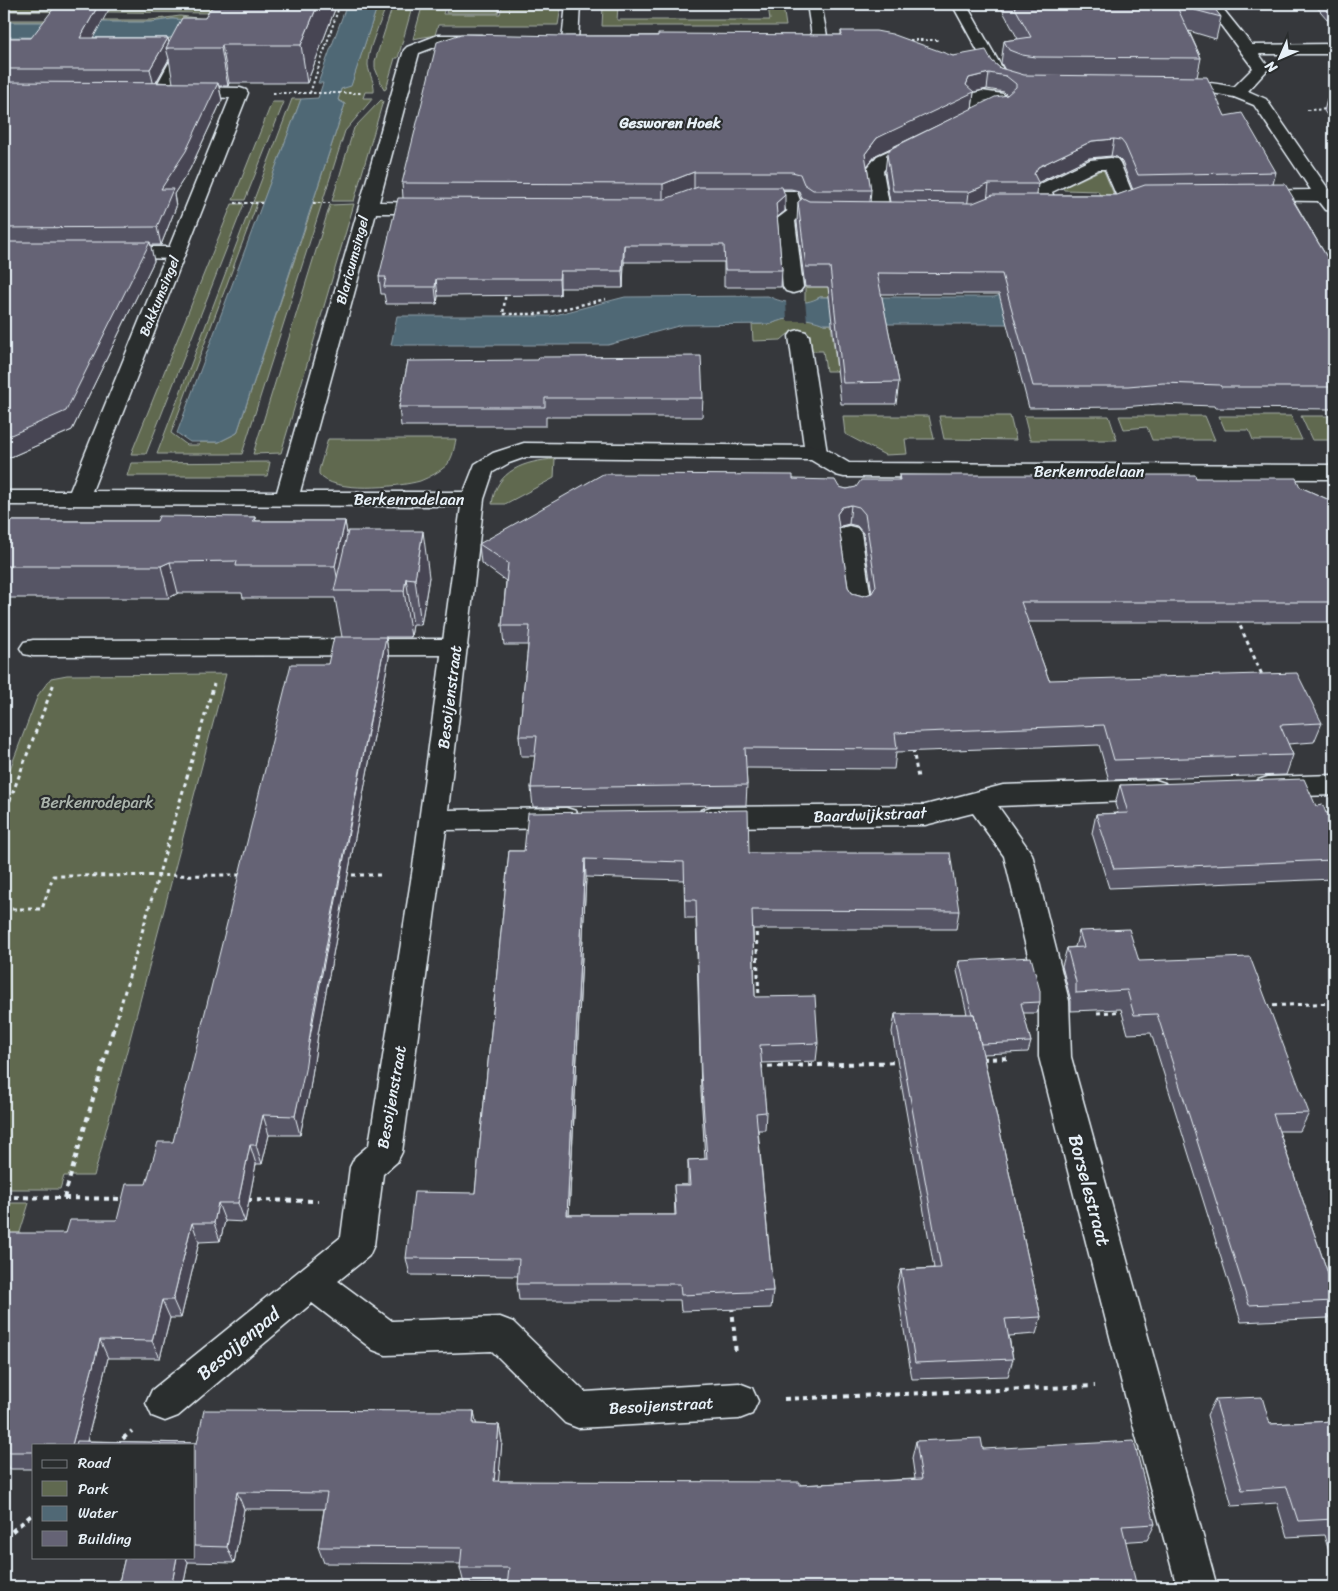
<svg xmlns="http://www.w3.org/2000/svg" width="1338" height="1591" font-family="Sriracha,sans-serif">
<style>
.green{fill:#606950;stroke:#a4ada4}
.water{fill:#506875;stroke:#8d9fa9}
.pier{fill:#36383c}
.lines{fill:none;stroke-linecap:round;stroke-linejoin:round}
.service-casing{stroke:#e8f1f8;stroke-width:3}
.minor-casing{stroke:#e8f1f8;stroke-width:3}
.path-far3{stroke:#e8f1f8;stroke-width:2;stroke-dasharray:2.5 2.5;stroke-linecap:butt}
.path-far2{stroke:#e8f1f8;stroke-width:2.5;stroke-dasharray:3 3;stroke-linecap:butt}
.path-far1{stroke:#e8f1f8;stroke-width:3;stroke-dasharray:4 4;stroke-linecap:butt}
.path{stroke:#e8f1f8;stroke-width:4;stroke-dasharray:5 5;stroke-linecap:butt}
.service{fill:#2a2d2e;fill-rule:evenodd}
.minor{fill:#2a2d2e;fill-rule:evenodd}
.wall{fill:#575565;stroke:#e8f1f8;fill-rule:evenodd}
.shaded-wall{fill:#474552;stroke:#e8f1f8}
.building{fill:#656375;stroke:#e8f1f8;fill-rule:evenodd}
.labels{text-anchor:middle;stroke-width:4.5;stroke-linejoin:round;paint-order:stroke}
.far-street-label{font-size:14px;fill:#e8f1f8;stroke:#2a2d2e}
.far-neighbourhood-label{font-size:15px;font-weight:bold;fill:#e8f1f8;stroke:#2a2d2e}
.street-label{font-size:16px;fill:#e8f1f8;stroke:#2a2d2e}
.park-label{font-size:16px;fill:#abb4ac;stroke:#2a2d2e}
.near-street-label{font-size:19px;fill:#e8f1f8;stroke:#2a2d2e}
</style>
<rect width="100%" height="100%" fill="#36383c"/>
<filter id="ink" filterUnits="userSpaceOnUse"><feTurbulence type="fractalNoise" baseFrequency=".02" numOctaves="2"/><feDisplacementMap in="SourceGraphic" scale="10" xChannelSelector="R" yChannelSelector="G"/><feConvolveMatrix kernelMatrix="1 2 1 2 8 2 1 2 1" color-interpolation-filters="sRGB"/></filter>
<g filter="url(#ink)">
<path class="green" d="M4,4H88L111,6L112,4H119L120,6H211L217,4L215,7L218,13L4,11Z
M378,4H390L385,9C380,24 367,50 368,65C369,75 375,82 374,92H365L363,98H373L345,131L242,454H157L252,203L257,204L171,433L187,445H199L200,442H219L237,433L313,204L318,203L313,202L345,104L338,100L341,89L351,85Z
M397,4H403L407,6L405,4H413L398,58H395L386,89L384,90L375,68V61L392,8Z
M448,4H500L498,13H446Z
M603,6H618L617,20H770L768,6H783L786,26H602Z
M422,7H445L443,14H500L502,7H561L558,25H438L435,35L413,39Z
M180,16L205,19L200,30L175,38H169L195,30L200,21L172,19L151,22H4V20H151Z
M292,99H301L267,191L263,202H253Z
M381,100L383,101L354,201H332L354,128Z
M272,102H284L245,200H233Z
M1103,169L1115,197L1102,201L1098,191L1064,190L1063,188Z
M232,204H244L146,454H131Z
M354,204L281,453L253,454L330,205Z
M835,280L837,297H820L811,302H805V285Z
M782,319H813L824,324H831L837,371H826L823,351H812L810,334H788L781,340L753,341L752,324H771Z
M843,416H929L934,439H905L907,454L885,455L845,434Z
M939,416H1010L1016,440L944,439Z
M1024,416H1109L1117,440H1030Z
M1119,416H1205L1215,440H1152L1147,427L1124,429Z
M1219,416H1291L1302,440H1253L1249,430H1225Z
M1301,416H1334V440H1312Z
M328,439H456C454,449 453,457 447,465C439,472 430,477 420,481C399,487 332,494 319,474V470Z
M555,459L554,478L505,504H492C496,470 525,461 555,459Z
M270,462L267,476H127L131,463Z
M226,674L94,1176H64L60,1189H4V785L38,695L51,678L67,675Z
M4,1203H29L4,1284Z"/>
<path class="water" d="M347,4H378L351,86L341,89L338,100L345,104L237,433L219,442H190L177,433L301,99L318,98L323,83H318Z
M172,19L200,20L196,30L169,38L4,37V22H151Z
M1022,289L1083,324H824C807,317 788,316 771,324L682,325L608,345H391L397,316H551L625,297L768,296C784,304 804,306 820,297H994Z"/>
<path class="pier" d="M786,300H805L807,321H787Z"/>
<g class="lines">
<g class="service-casing">
<path id="service" d="M1111,158L1117,159L1120,163L1136,202L1133,206L1127,207L1121,206L1105,169H1099L1052,192L1058,208L1055,212L1049,213L1043,212L1033,190L1036,186L1090,160Z
M800,205L806,206L809,210L795,221L803,287L800,291L793,293L786,291L783,287L777,219L794,206Z
M115,247H176L183,249L185,253L183,257L176,259L108,257L106,253L108,249Z
M799,330L806,332L809,336L827,453L824,458L816,460L808,458L805,453L789,336L792,332Z
M849,526L857,528L861,533L872,606L869,611L860,614L851,611L848,606L837,533L841,528Z
M455,639L464,641L468,647L464,653L455,655L33,656L24,654L20,648L24,642L33,640Z"/>
</g>
<g class="minor-casing">
<path id="minor" d="M218,4H232L237,12L223,40L220,43L188,54L167,95H155L153,92L177,48L209,37L222,13L217,6Z
M566,4H580L578,41L575,44H565L562,41Z
M807,4H821L828,41L825,44L820,46L784,44L781,41L784,38L812,36Z
M952,4H966L1005,73L1014,80L1012,83L1006,85L993,79Z
M1205,4H1219L1252,45L1334,44V54H1259L1269,68L1248,91L1266,99L1329,190H1334V211L1325,210L1318,201L1250,200L1247,196L1250,192L1256,191L1311,190L1254,105L1234,97L1207,92L1167,90L1165,87L1167,84C1189,78 1213,83 1234,87L1253,68Z
M438,35H481L486,37L489,40L486,43L481,45H440L419,53L379,202L433,203L439,204L442,208L439,212L433,213H376L300,492H464L475,464L493,453L524,443L816,446L824,448L849,463L1334,465V479L844,477L836,475L811,460L526,457L509,463L493,472L484,499L448,810L566,808L576,811L580,818L576,825L566,828L446,830L402,1152L397,1162L383,1174L374,1245L369,1256L338,1281L392,1321L500,1317L513,1322L585,1392L739,1383L752,1388L758,1401L752,1414L739,1419L578,1428L565,1423L492,1351L386,1355L373,1350L312,1303L178,1416L165,1421L152,1416L146,1403L152,1390L341,1237L350,1167L355,1157L369,1145L412,874L461,506L4,505V491H70L230,98L177,95L175,92L177,89L183,87L240,88L246,90L248,93L92,491L277,492L404,50L407,47Z
M982,91L1003,94L1012,102C1006,110 983,119 973,116L971,113L975,109L966,101C969,93 975,93 982,91ZM990,100L994,102L983,101Z
M921,136L927,137L929,141L927,145L889,164L883,171L891,215L888,219L882,220L876,219L873,215L865,171L877,156Z
M748,191H791L797,192L801,203C814,210 826,207 840,210L843,214L840,218C821,223 803,219 786,210L783,201L742,200L739,196L742,192Z
M1334,775V795L1268,797L1258,794L1254,787L1258,780L1268,777Z
M1155,780L1165,783L1169,790L1165,797L1155,800L998,806L1032,854L1069,1001L1071,1057L1217,1587H1177L1122,1384L1039,1057V1001L1004,856L973,813L925,825L711,827L701,824L697,817L701,810L711,807L925,805L1003,785Z"/>
</g>
<path class="path-far3" d="M418,4H538
M905,40H939
M273,93H362
M310,93L340,4
M1307,110L1334,109
M235,203H262
M313,203H330"/>
<path class="path-far2" d="M506,291L503,314H541L606,299"/>
<path class="path-far1" d="M1237,619L1263,677
M913,749L918,778
M4,816L54,683
M344,875H383
M4,909H42L53,876L243,875
M756,925L759,999
M1265,1006L1334,1003
M1097,1013L1126,1011
M113,1032L214,684"/>
<path class="path" d="M982,1059L1011,1058
M758,1067L901,1062
M4,1197L64,1198L113,1030
M64,1198L126,1199
M247,1200L318,1201
M732,1306L736,1355
M784,1399L1095,1386
M115,1445L132,1431
M4,1538L34,1513"/>
<use href="#service" class="service"/>
<use href="#minor" class="minor"/>
</g>
<path class="wall" d="M337,4L307,83H229L228,86H219L222,100L190,169L174,194L176,207L161,245H150L154,261L72,430L4,460V38H168L169,43L205,18ZM169,59L173,83L156,82Z
M999,4H1211L1221,17L1216,39L1189,31L1201,58L1197,77L1225,116L1276,172L1273,184L1294,199V201L1334,269V409L1215,408L1214,406L1158,404L1123,407L1029,408L999,294H881L899,382L896,404H841L828,287H805L797,222L798,202L802,199L799,191L791,189H783L785,211L777,217L782,270L781,287H724V262H624L623,288H560V295L438,296L437,304H386L384,294H381L379,277L403,198L402,183L566,36L841,35V31L953,56L992,61L1000,68L1005,70L1001,63L1004,41L1018,39ZM987,89L1004,92L1007,95L887,154L885,172L890,202H870L871,190L867,166L876,155L972,109L974,92ZM1111,156L1117,157L1122,162L1133,190L1117,195H1037L1038,183L1089,158Z
M1314,4H1334V27Z
M1330,88H1334V125L1324,111Z
M408,361L703,398L702,417H546V426H401L399,407Z
M899,475L1196,478L1300,487L1334,502V622H1028L1049,680L1322,723L1314,742L1288,744L1293,755L1286,775L1109,780L1099,745L896,752L894,769L746,768L747,785L746,805L533,807L531,788L535,756H521L519,736L528,645H504L502,626L506,581L481,563L479,544L793,479L847,489L899,480ZM849,524L857,526L863,533L872,593L863,596L852,593L848,587L839,528L841,526Z
M255,517L256,521H345L347,535L429,577L421,625H413L411,637H386L389,657L318,1034L310,1089L300,1135H269L262,1164H256L245,1222L225,1221L220,1241L199,1242L181,1318H170L160,1358H108L87,1441L197,1443L474,1411L476,1424L499,1425L502,1442L498,1481L800,1485L915,1479L912,1458L916,1441L983,1449L1155,1524L1147,1540L508,1583L464,1584L460,1568L461,1564L324,1563L318,1547L324,1509H244L234,1563L188,1562L183,1587H122L119,1582L125,1557H194V1445H34V1469H10L4,1459V1243L66,1233L117,1220L146,1184L173,1142L328,664L342,637L335,598H243L242,593H178L169,598H7L4,606V521H157Z
M1120,785L1316,806L1326,813H1334V879L1109,888L1092,833L1096,814L1118,813L1115,804Z
M509,851L749,853L959,911L956,929H753L755,997L818,1043L816,1061L761,1063L766,1112L765,1130H758L773,1291L771,1308L681,1311L680,1300H519L517,1284L518,1276L410,1275L406,1258L475,1193ZM586,877L684,880L685,918H696L701,1092L705,1159L688,1160V1185H674L675,1215H569Z
M1079,931L1139,961L1309,1113L1300,1131H1279L1334,1291V1307L1328,1318L1241,1322L1151,1033L1128,1034L1121,1009L1071,1011V1001L1062,966L1067,948L1075,947Z
M959,961L1040,1002L1037,1013H1023L1031,1042L1028,1052L983,1054L1041,1317L1036,1334L1009,1336L1013,1359L1008,1376L912,1379L897,1287L901,1270L934,1268L892,1032L895,1014H967L957,971Z
M1215,1399L1270,1424L1334,1421V1568L1324,1535L1287,1537L1277,1503L1232,1506L1207,1415Z"/>
<path class="shaded-wall" d="M99,4H112L84,54L80,38Z
M318,4H337L307,83L301,45Z
M168,38L170,48H166L169,59L154,86L150,69Z
M222,45L229,83L228,86L221,48Z
M989,73L987,89L974,92L972,109L876,155L863,171L865,154L877,138L966,85L969,78Z
M218,83L222,100L190,169L174,194L176,207L161,245L157,227L161,189Z
M1114,139L1111,156L1089,158L1035,184L1034,174L1038,167L1092,141Z
M694,172V189L663,201V184Z
M989,184L987,201L967,209L969,192Z
M785,195V211L775,219L776,203Z
M150,242L154,261L72,430L4,460V438Z
M624,245V262L623,288L622,271Z
M560,271V295L559,279Z
M436,279L438,296L437,304L435,287Z
M851,505L849,524L841,526L835,533L837,514L842,507Z
M345,521L350,553L340,591L335,566Z
M423,531L429,577L421,625L415,579Z
M170,562L178,593L169,598L161,566Z
M406,578L413,625L411,637L404,591Z
M4,587L7,598L4,606Z
M386,637L389,657L318,1034L310,1089L300,1135L295,1116Z
M585,859L586,877L568,1232L567,1215Z
M263,1115L269,1135L262,1164L256,1145Z
M250,1145L256,1164L245,1222L238,1203Z
M218,1203L225,1221L220,1241L214,1223Z
M192,1223L199,1242L181,1318L173,1300Z
M162,1300L170,1318L160,1358L152,1341Z
M100,1340L108,1358L86,1445H72Z
M474,1411L477,1429L473,1424Z
M499,1425L502,1442L497,1498L494,1481Z
M237,1492L244,1509L234,1563L227,1547Z
M177,1557H185L188,1562L183,1587H174L172,1583Z"/>
<path class="building" d="M57,4H99L80,38H168L150,69H4V38H31Z
M218,4H318L301,45H222L221,48H166L182,18H205L210,9Z
M1013,4H1211L1221,17L1176,5L1201,58L1036,57L1022,55L1009,50L1004,41L1031,37Z
M841,31H876L892,34L953,56L986,50L992,61L1000,68L1024,75L1207,77L1225,116L1242,113L1276,172L1138,175L1125,145L1121,140L1114,139L1092,141L1038,167L1034,174L1039,184H989L969,192L893,191L887,154L892,148L995,97L1007,95L1016,87V84L1006,76L989,73L969,78L966,85L974,92L877,138L865,154L871,190H813L804,184L800,174L792,172H694L663,184L402,183L437,42L461,34L566,36H658V34L842,35Z
M4,82L218,83L186,151L161,189H173L157,227L4,228Z
M1330,88H1334V93Z
M1285,184L1294,199H1292L1334,269V387H1221L1220,385L1163,383L1128,386H1033L1002,274L877,273L899,382L843,383L830,267H806L798,202L803,198L809,201L973,203L993,195H1117L1145,185Z
M698,187H782L785,195L776,203L782,270H725L724,245H624L622,271H560L559,279H436L435,287H384L386,277H379L398,198L665,199Z
M4,242H150L66,411L4,438Z
M701,356L703,398H545V407H399L408,361L538,360L539,357Z
M603,474L793,475V479L835,480L839,487L847,489L856,487L861,480H900L899,475H1195L1196,478H1296L1300,487L1334,502V602H1021L1049,680L1297,673L1322,723L1280,725L1293,755L1114,760L1104,725L895,733L897,749L745,748L747,785L531,788L537,736H519L530,626H502L508,563L479,544ZM851,505L859,507L865,514L876,586L872,593L863,596L852,593L848,587L837,514L842,507Z
M159,516L255,517L253,521H345L335,566H236L237,561L170,562L161,566H4V521H157Z
M348,531H423L415,579L406,578L404,591H334Z
M334,637H386L313,1014L305,1070L295,1116L263,1115L256,1145H250L238,1203H218L214,1223H192L173,1300H162L152,1341L100,1340L72,1445H34V1452H4V1437L7,1425H4V1398L8,1382H4V1243L7,1233H66L70,1220H117L126,1184H146L158,1142H173L291,664H328Z
M1304,779L1316,806L1323,805L1326,813H1334V860L1114,869L1096,814L1128,813L1120,785Z
M748,810L749,853H950L959,911L752,910L755,997L815,996L818,1043L760,1045L766,1112L756,1113L773,1291L681,1295L680,1284H517L519,1259L406,1258L414,1192L475,1193L509,851H524L528,813ZM585,859L684,862L685,900H696L701,1074L707,1159L688,1160L690,1185H674L676,1215H567Z
M1129,929L1139,961L1250,957L1309,1113L1273,1114L1334,1291V1301L1249,1305L1157,1014L1134,1015L1127,990L1076,993V982L1067,948L1084,947L1079,931Z
M1031,957L1040,991V1002L1021,1003L1031,1042L981,1044L974,1014H972L959,961Z
M895,1014H974L1041,1317L1005,1319L1013,1359L915,1363L901,1270L941,1268Z
M1262,1397L1270,1424L1334,1421V1519L1298,1521L1287,1487L1242,1490L1215,1399Z
M204,1410L474,1411L473,1424L499,1425L494,1481L800,1482V1485L922,1479L916,1441L981,1438L983,1449L1134,1441L1155,1524L1122,1526L1137,1587H507L509,1568H460L462,1548L318,1547L327,1493L237,1492L227,1547L194,1546V1445H76L77,1441L197,1443Z
M125,1557H177L172,1583L119,1582Z"/>
</g>
<g class="labels">
<g class="far-street-label">
<text transform="translate(352 260) rotate(-75)" y="5">Blaricumsingel</text>
<text transform="translate(159 296) rotate(-68)" y="5">Bakkumsingel</text>
</g>
<g class="far-neighbourhood-label">
<text x="670" y="128">Gesworen Hoek</text>
</g>
<g class="street-label">
<text x="1089" y="477">Berkenrodelaan</text>
<text x="409" y="505">Berkenrodelaan</text>
<text transform="translate(449 697) rotate(-83)" y="6">Besoijenstraat</text>
<text transform="translate(870 814) rotate(-2)" y="6">Baardwijkstraat</text>
<text transform="translate(391 1097) rotate(-80)" y="6">Besoijenstraat</text>
<text transform="translate(661 1405) rotate(-3)" y="6">Besoijenstraat</text>
</g>
<g class="park-label">
<text x="97" y="808">Berkenrodepark</text>
</g>
<g class="near-street-label">
<text transform="translate(1090 1190) rotate(75)" y="7">Borselestraat</text>
<text transform="translate(238 1343) rotate(-40)" y="7">Besoijenpad</text>
</g>
</g>
<rect width="1338" height="1591" fill="none" stroke="#2a2d2e" stroke-width="20"/>
<rect x="10" y="10" width="1318" height="1571" fill="none" stroke="#e8f1f8" stroke-width="2" filter="url(#ink)"/>
<rect x="32" y="1444" width="162" height="115" fill="#2a2d2e" stroke="#767b7f"/>
<rect x="42" y="1460" width="25" height="8" fill="#2a2d2e" stroke="#767b7f"/>
<text x="78" y="1468" font-size="15" fill="#e8f1f8">Road</text>
<rect x="42" y="1481" width="25" height="15" fill="#606950" stroke="#767b7f"/>
<text x="78" y="1494" font-size="15" fill="#e8f1f8">Park</text>
<rect x="42" y="1506" width="25" height="15" fill="#506875" stroke="#767b7f"/>
<text x="78" y="1518" font-size="15" fill="#e8f1f8">Water</text>
<rect x="42" y="1531" width="25" height="15" fill="#656375" stroke="#767b7f"/>
<text x="78" y="1544" font-size="15" fill="#e8f1f8">Building</text>
<g transform="translate(1280 58) rotate(225)" stroke="#2a2d2e" stroke-width="4" paint-order="stroke">
<path d="M0-4L9 19L0 12L-9 19Z" fill="#e8f1f8"/>
<text y="-8" font-size="14" font-weight="bold" text-anchor="middle" fill="#e8f1f8">N</text>
</g>
</svg>
